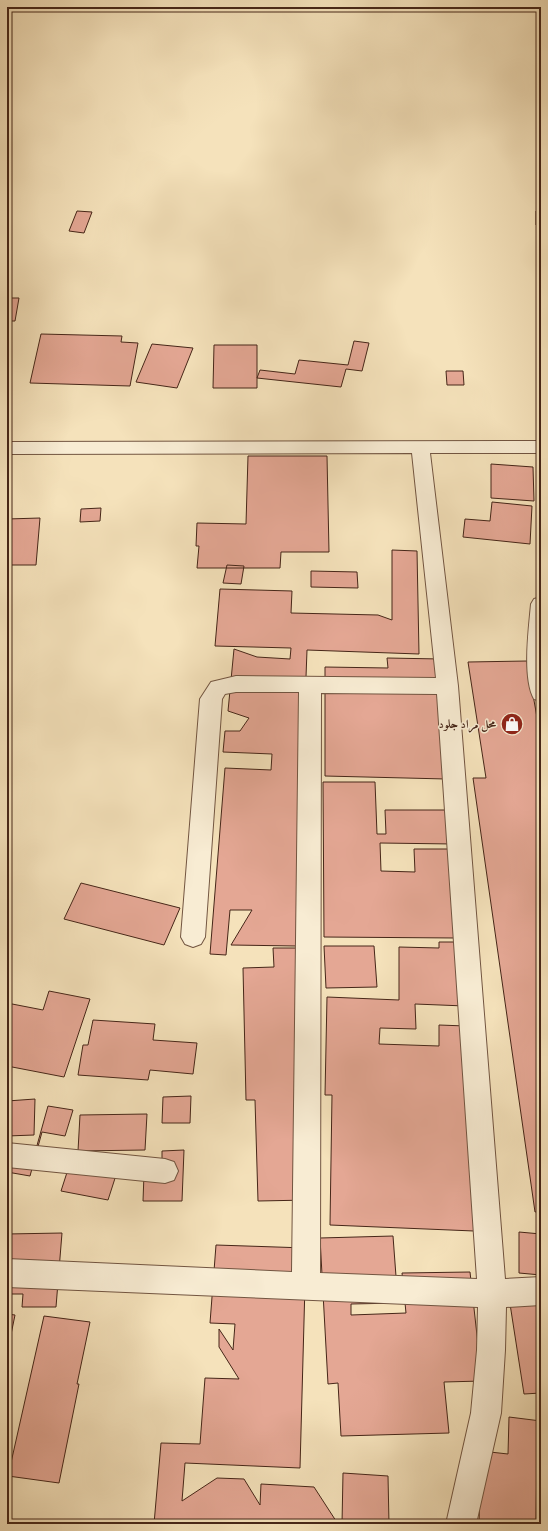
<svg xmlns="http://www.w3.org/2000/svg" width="548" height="1531" font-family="'IM FELL French Canon',Amiri,serif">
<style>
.building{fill:#e4a794;stroke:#462618}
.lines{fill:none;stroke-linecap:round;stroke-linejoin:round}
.street-casing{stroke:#725541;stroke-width:2}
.street{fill:#f8ecd3;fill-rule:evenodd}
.labels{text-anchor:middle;stroke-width:3;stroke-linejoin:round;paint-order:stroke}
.poi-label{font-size:12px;font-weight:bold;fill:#462618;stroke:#f8ecd3;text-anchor:end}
</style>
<rect width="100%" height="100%" fill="#f5e2bb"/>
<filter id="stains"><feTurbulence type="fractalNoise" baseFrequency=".005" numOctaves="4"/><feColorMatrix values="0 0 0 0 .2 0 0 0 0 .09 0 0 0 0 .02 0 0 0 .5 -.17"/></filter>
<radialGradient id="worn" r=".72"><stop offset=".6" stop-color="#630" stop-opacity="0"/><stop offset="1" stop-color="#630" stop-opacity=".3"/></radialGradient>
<path class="building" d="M77,211L92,212L84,233L69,231Z
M536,211H541V225H536Z
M7,298H19L15,321H7Z
M41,334L122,336L121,342L138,343L130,386L30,383Z
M354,341L369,343L362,371L346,369L341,387L257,378L260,370L295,374L299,360L348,365Z
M152,344L193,348L177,388L136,382Z
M214,345H257V388H213Z
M446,371H463L464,385H447Z
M248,456H327L329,552H281L280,568H197L199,546H196L197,523L246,524Z
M491,464L533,467L534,501L491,498Z
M492,502L532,506L530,544L463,537L465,519L490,521Z
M101,508L100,521L80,522L81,509Z
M40,518L36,565H7V519Z
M392,550L417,551L419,654L307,650L296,946L231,945L252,910H230L226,955L210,954L225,768L271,770L272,754L223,752L225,731H240L249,718L228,711L234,649L257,657L290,659L291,648L215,646L220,589L292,591L291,613L378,615L392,620Z
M227,565L244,566L241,584L223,583Z
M311,571L357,572L358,588L311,587Z
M387,658L441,659L446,779L325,776V667L388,668Z
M527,661L541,740V1211L535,1212L473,778H486L468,662Z
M323,782H375L377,834H386L385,810H450L453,844L380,843L381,871L415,872L414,849H449L456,938L324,937Z
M81,883L180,908L164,945L64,919Z
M439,942H462L465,1006L415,1004L416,1029L380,1028L379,1044L439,1046V1025L466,1026L474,1231L330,1225L332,1095H325L327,997L399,1000V947L439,948Z
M324,946H374L377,987L326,988Z
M273,948H296L309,1200L258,1201L255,1100H246L243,968L274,967Z
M49,991L90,999L64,1077L7,1066V1003L43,1010Z
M93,1020L155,1024L153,1040L197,1043L193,1074L150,1070L148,1080L78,1075L83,1045H88Z
M191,1096L190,1123H162L163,1097Z
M35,1099L34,1135L7,1136V1101Z
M48,1106L73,1110L65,1136L42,1132L30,1176L7,1172V1145L36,1149Z
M147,1114L145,1150L78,1151L80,1115Z
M184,1150L182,1201H143L144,1174L162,1173V1151Z
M71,1160L118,1169L108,1200L61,1191Z
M519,1232L541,1234V1275L519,1273Z
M62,1233L56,1307H22L23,1294H7V1234Z
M393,1236L398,1303L351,1304V1315L406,1313L402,1273L470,1272L482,1381L444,1382L449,1433L341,1436L338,1383L328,1384L320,1238Z
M216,1245L306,1248L300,1468L185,1463L182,1501L217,1478L244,1479L260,1505L261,1484L314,1487L338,1524H154L161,1443L200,1444L205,1378L239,1379L219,1347V1329L233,1350L235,1324L210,1323Z
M541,1290V1393L524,1394L508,1291Z
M7,1314L15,1315L7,1354Z
M44,1316L90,1322L77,1384H79L59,1483L8,1476Z
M509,1417L541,1421V1451H537L536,1524H479L481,1451L508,1454Z
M343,1473L388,1476L389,1524H342Z"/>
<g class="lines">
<g class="street-casing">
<path id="street" d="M541,441V453H430L458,686L505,1279L541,1277V1305L506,1307L505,1350L501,1413L476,1524H446L471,1413L477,1350L478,1307L7,1287V1259L292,1272L299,692H236L225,694L222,699L205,937L201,944L193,947L185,944L181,937L200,699L211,682L236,676L436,678L412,453L7,454V442ZM321,693L437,694L477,1279L320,1273Z
M541,597V701L534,699C522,678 529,627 531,604L534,599Z
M7,1143L165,1159L174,1162L178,1171L174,1180L165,1183L7,1167Z"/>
</g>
<use href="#street" class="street"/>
</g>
<defs>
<g id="shop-disc" transform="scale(1.15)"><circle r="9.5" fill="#8f2418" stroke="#f8ecd3"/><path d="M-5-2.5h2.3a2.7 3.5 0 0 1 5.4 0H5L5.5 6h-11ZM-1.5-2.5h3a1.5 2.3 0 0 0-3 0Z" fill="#fff"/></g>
</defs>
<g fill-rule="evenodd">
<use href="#shop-disc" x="512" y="724"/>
</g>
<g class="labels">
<g class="poi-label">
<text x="496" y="728">محل مراد جلود</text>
</g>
</g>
<rect width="548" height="1531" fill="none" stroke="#f5e2bb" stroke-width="24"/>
<rect x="8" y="8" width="532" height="1515" fill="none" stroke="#462618" stroke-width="2"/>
<rect x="12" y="12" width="524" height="1507" fill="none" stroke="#462618"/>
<rect width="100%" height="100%" filter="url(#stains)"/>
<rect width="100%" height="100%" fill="url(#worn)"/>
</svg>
